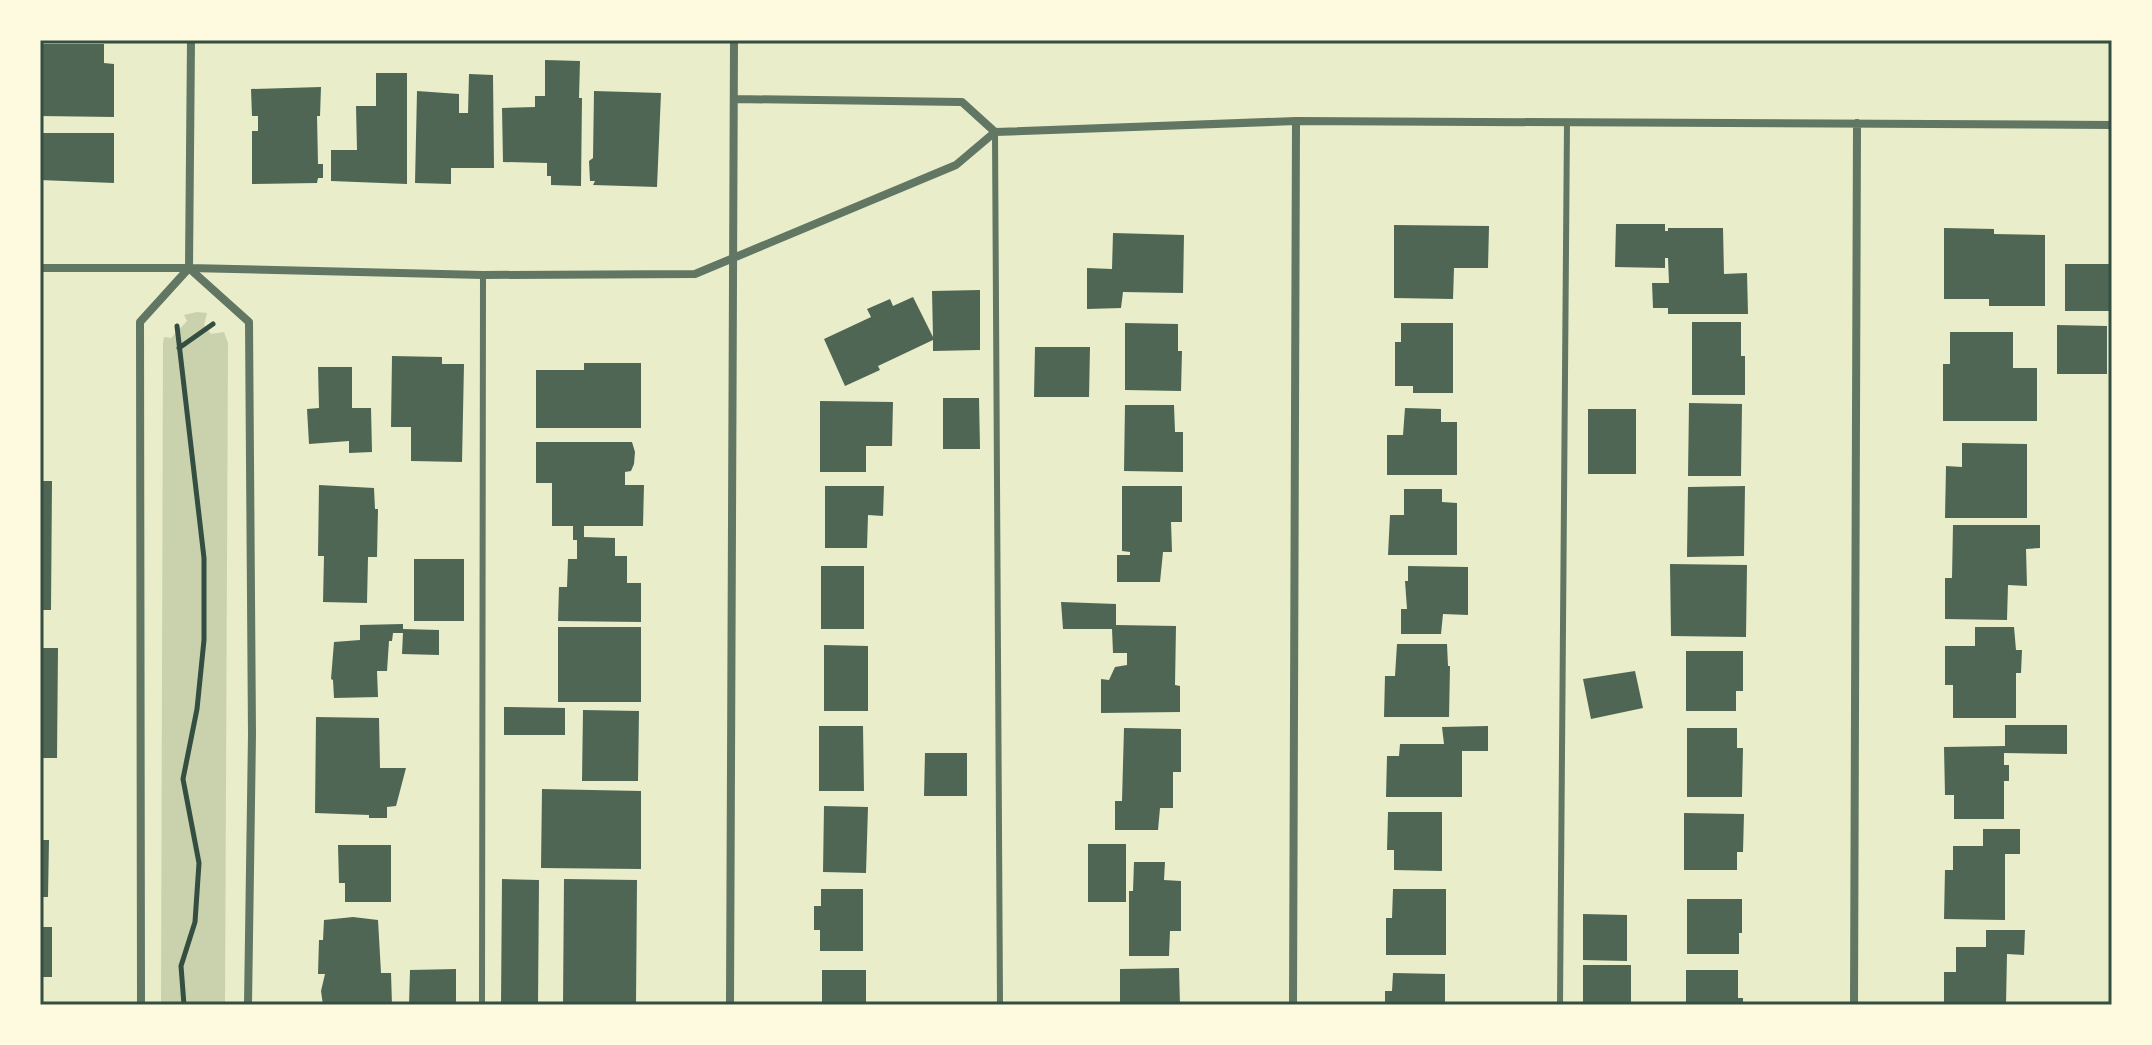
<svg xmlns="http://www.w3.org/2000/svg" width="2152" height="1045" font-family="'PT Sans',sans-serif">
<style>
.green{fill:#cad2ad}
.building{fill:#4f6655}
.lines{fill:none;stroke-linecap:round;stroke-linejoin:round}
.path{stroke:#344e41;stroke-width:5}
.service{stroke:#617663;stroke-width:6}
.minor{stroke:#617663;stroke-width:8}
.neatline{fill:none;stroke:#344e41;stroke-width:3}
</style>
<rect width="100%" height="100%" fill="#e9edc9"/>
<path class="green" d="M197,312L207,313L204,325L211,334L224,332L228,343L225,1005H161L163,344L164,337L171,338L187,321L184,315Z"/>
<path class="building" d="M40,44H104V63L114,64V117L40,116Z
M545,60L580,61L579,98H582L581,186L551,185V176H547V163L503,162L502,108L535,107V96H545Z
M376,73H407V184L331,181V150H357L356,106H376Z
M469,74L493,75L494,168H451V184L415,183L417,91L459,94V113H468Z
M321,87L320,116H317L318,164H323V178H318L317,183L252,184V131H258V116H252L251,89Z
M594,91L661,93L657,187L593,185L595,181H590L589,161L593,158Z
M40,133H114V183L40,180Z
M1616,224H1665V231H1668V228H1723L1724,274L1747,273L1748,314H1668V308H1653L1652,283H1669L1668,258H1665V268L1615,267Z
M1394,225L1489,226L1488,268H1454L1453,299L1394,298Z
M1944,228L1994,229V234L2045,235V306H1989V299H1944Z
M1113,233L1184,235L1183,293L1123,292L1121,308L1087,309V268L1112,269Z
M2065,264H2109V311H2065Z
M980,290V350L933,351V340L878,366L880,370L845,386L824,339L871,317L867,309L890,299L893,306L913,297L933,337L932,291Z
M1692,322H1741V356H1745V395H1692Z
M1125,323L1178,324V351H1182L1181,391L1125,390Z
M1401,323H1453V393H1413V386H1395V342H1401Z
M2057,325L2107,326V374H2057Z
M1950,332H2013V368H2037V421H1943V364H1950Z
M1035,347H1090L1089,397H1034Z
M392,356L442,357V364H464L462,462L411,461V427H391Z
M584,363H641V428H536V370H584Z
M318,367H352V408H371L372,452L349,453V441L309,444L307,409L319,408Z
M943,398H979L980,449H943Z
M820,401L893,402L892,446H866V472H820Z
M1689,403L1742,404L1741,476H1688Z
M1125,405H1174L1175,432H1183V472L1124,471Z
M1405,408L1441,409V422H1457V475H1387V435H1403Z
M1588,409H1636V474H1588Z
M536,442H632L635,452L634,464L631,471L625,472V485H644L643,526H584V537L615,538V556H627V583H641V622L558,621L559,587H567L568,559H577V540H573V526H552V483H536Z
M1962,443L2027,444V518H1945L1946,466L1962,467Z
M40,481H52L51,610H40Z
M319,485L374,488L375,509H378L377,557H368L367,603L323,602L324,556H318Z
M825,486H884L883,516L868,515L867,548H825Z
M1122,486H1182V522H1171L1172,552H1163L1160,582H1117V555H1130V552L1122,551Z
M1745,486L1744,556L1687,557L1688,487Z
M1404,489H1442V502L1457,503V555H1388L1390,515H1404Z
M1953,525H2040V548L2026,549L2027,586L2008,585L2007,620L1945,619V578H1952Z
M414,559H464V621H414Z
M1670,564L1747,565L1746,637L1671,636Z
M821,566H864V629H821Z
M1408,566L1468,567V615L1443,614L1441,634H1401V609H1407L1405,581H1408Z
M1061,602L1116,604V625L1176,626L1175,685L1180,686V712L1101,713V679L1109,680L1115,667L1127,665V653H1113L1112,629H1063Z
M403,624V629L439,630V655L402,654L403,633H393L392,641H389L387,671H377L378,697L334,698L333,680L331,679L334,642L360,640V625Z
M558,627H641V702H558Z
M1975,627H2014L2016,650H2022L2021,673H2016V718H1953V685H1945V646H1975Z
M1397,644H1447L1448,666H1450L1449,717H1384L1385,676H1395Z
M824,645L868,646V711H824Z
M40,648H58L57,758H40Z
M1686,651H1743V691H1736V711H1686Z
M1635,671L1643,708L1591,719L1583,679Z
M504,707L565,708V735H504Z
M583,710L639,711L638,781H582Z
M316,717L379,718L380,768H406L396,806L387,807V818H369V815L315,813Z
M2005,725H2067V754L2004,753V765H2009V781H2004V819H1954V795H1945L1944,747L2005,746Z
M819,726H863L864,791H819Z
M1488,726V751H1462V797H1386L1387,756H1399L1400,744H1444L1442,727Z
M1124,728L1181,729V772H1173V808H1160L1158,830H1115V801H1122Z
M1687,728H1737V748H1743L1742,797H1687Z
M925,753H967V796H924Z
M542,789L641,791V869L541,868Z
M824,806L868,807L866,873L823,872Z
M1388,812H1442V871L1394,870V850H1387Z
M1684,813L1744,814L1743,852H1737V870H1684Z
M1983,829H2020V854H2005V920L1944,919L1945,870H1953V846H1983Z
M40,840H49L48,897H40Z
M1088,844H1126V902H1088Z
M338,845H391V902H345V883H339Z
M1134,862H1165L1164,880L1181,881V931H1170L1169,956H1129V891H1133Z
M502,879L539,880L538,1005H501Z
M564,879L637,880L636,1005H563Z
M821,889H863V951H820V930H814V906H821Z
M1393,889H1446V955H1386V918H1392Z
M1687,899H1742V933H1739V954H1687Z
M1583,914L1627,915V961L1583,960Z
M353,917L378,920L381,973H391L392,1005H323L321,991L325,974H318L319,940H323L324,920Z
M40,927H52V977H43V1005H40Z
M1986,930H2025L2024,955L2007,954L2006,1005H1944V972H1956V947H1986Z
M1583,965H1631V1005H1583Z
M1179,968L1180,1005H1120V969Z
M456,969V1005H409L410,970Z
M822,970H866V1005H822Z
M1686,970H1738V998H1743V1005H1686Z
M1393,973L1445,974V1005H1385V991H1392Z"/>
<g class="lines">
<path class="path" d="M177,326L204,558V640L197,709L183,779L199,863L195,922L181,966L184,1005
M179,348L213,324"/>
<path class="service" d="M995,132L1000,1005
M482,1005L483,275
M1560,1005L1567,122"/>
<path class="minor" d="M734,99L962,102L995,132
M40,268H189L483,275L695,274L956,165L995,132L1296,121L2112,125
M189,268L191,40
M190,269L249,322L252,734L248,1005
M141,1005L140,322L189,268
M730,1005L734,40
M1293,1005L1296,121
M1854,1005L1857,123"/>
</g>
<rect width="2152" height="1045" fill="none" stroke="#fefae0" stroke-width="84"/>
<rect x="42" y="42" width="2068" height="961" class="neatline"/>
</svg>
